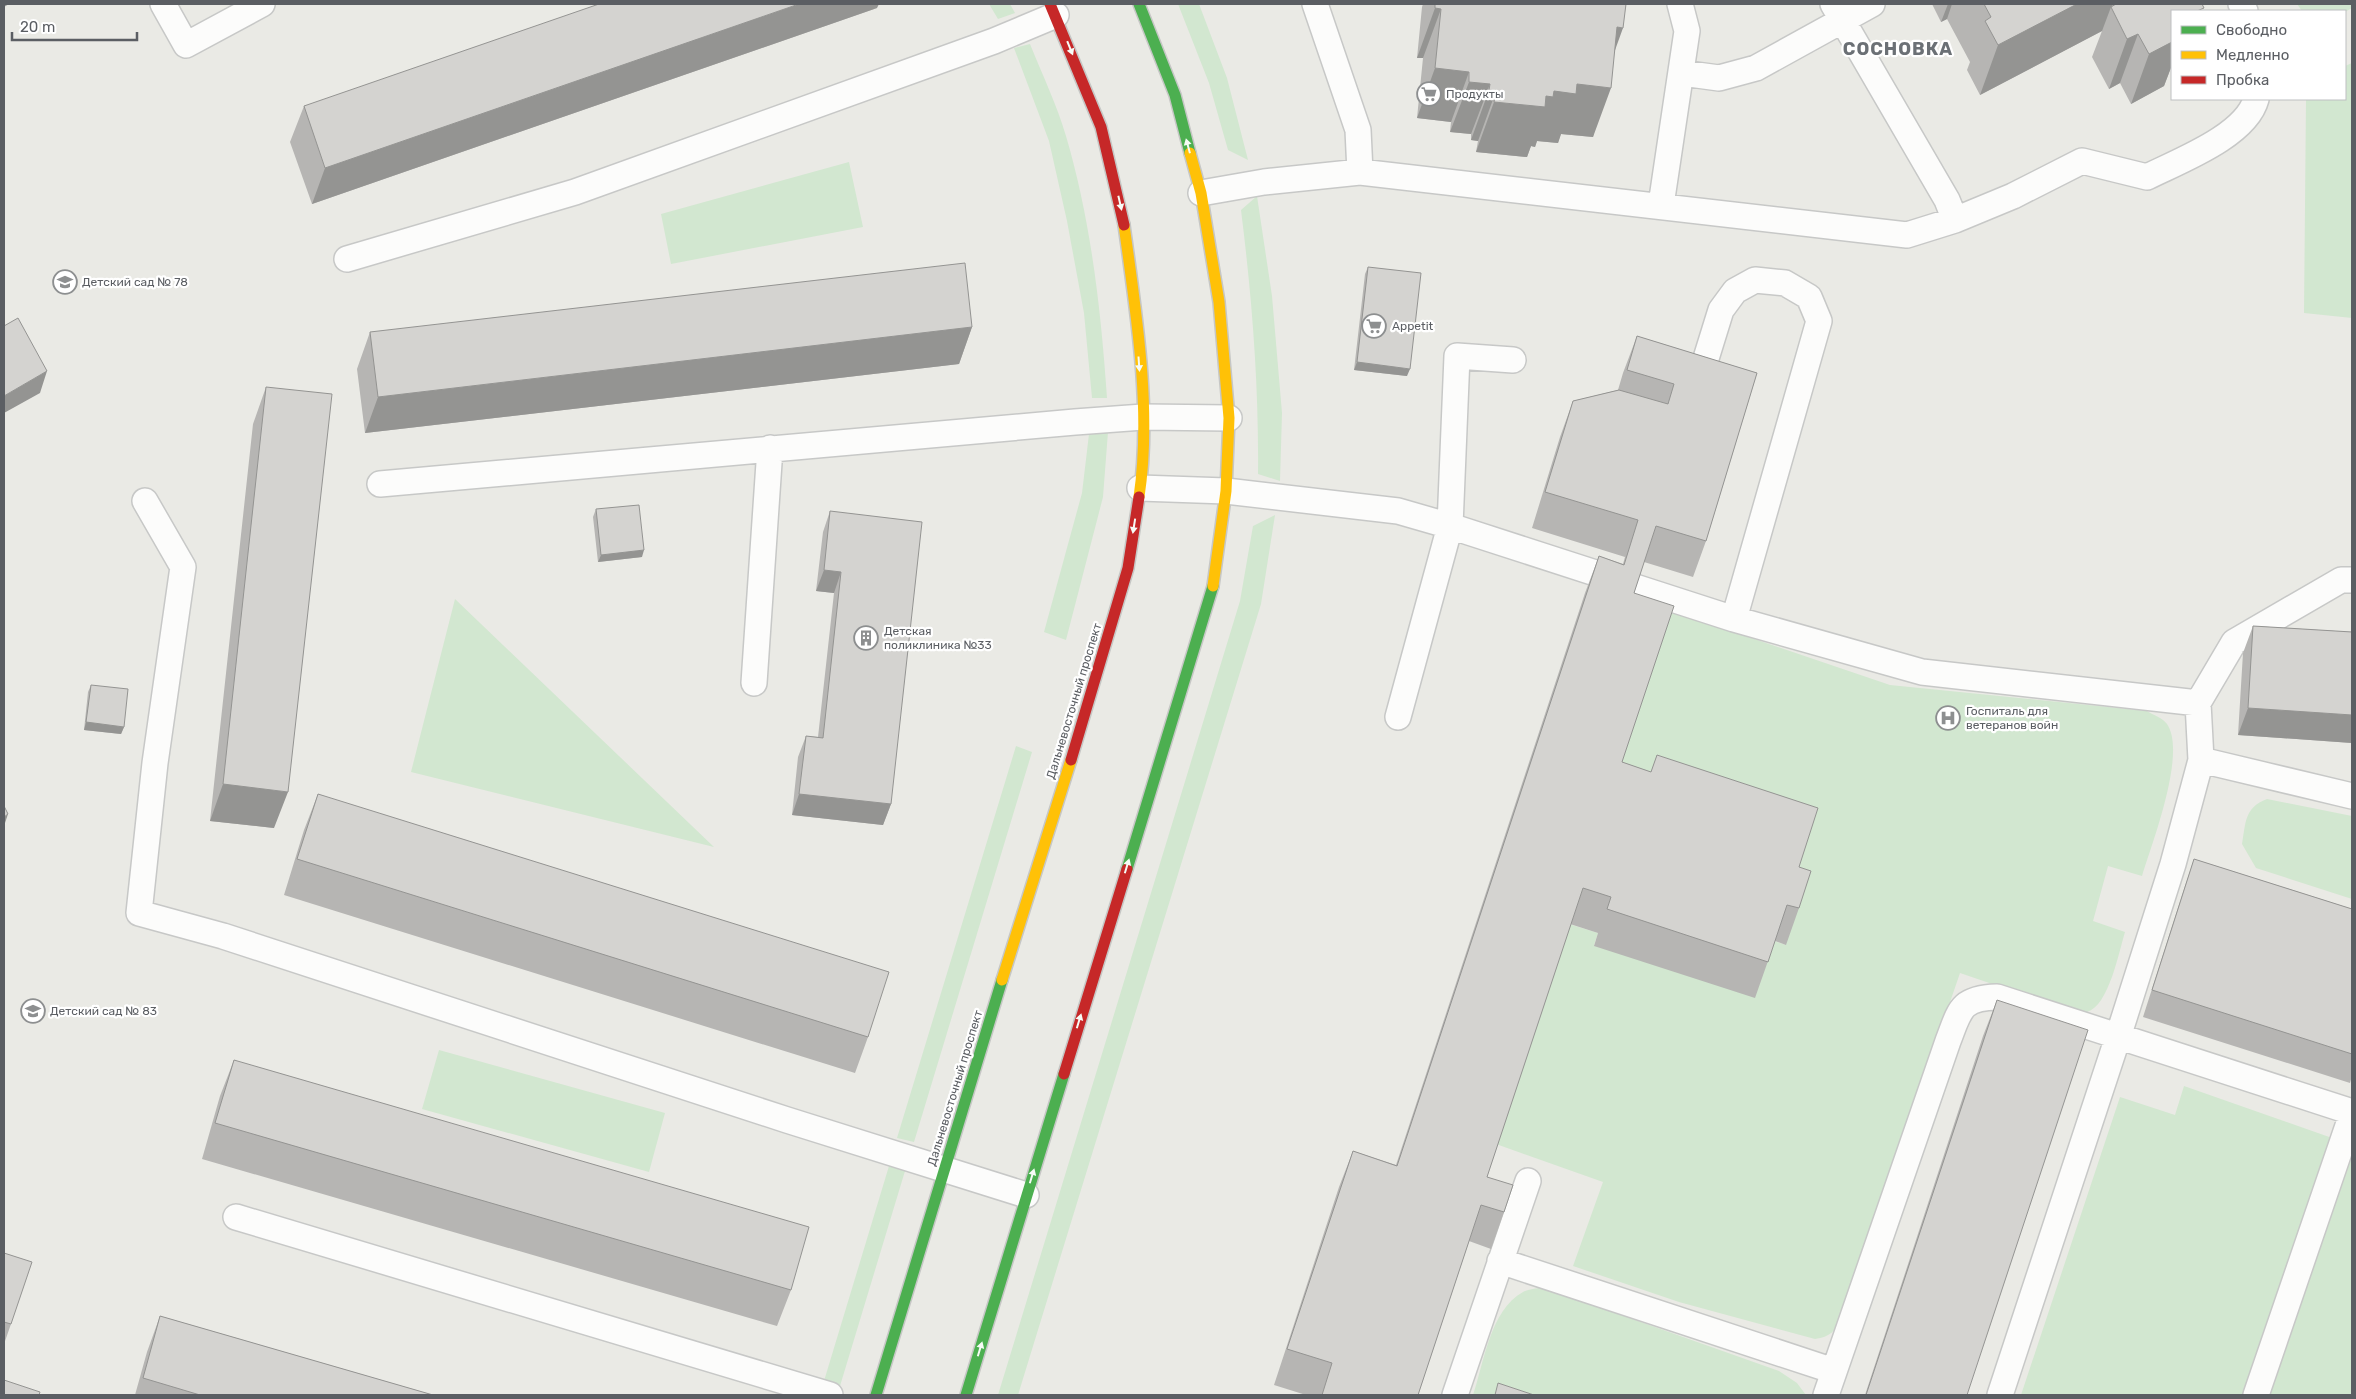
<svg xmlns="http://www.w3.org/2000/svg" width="2356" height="1399" font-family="Rubik,sans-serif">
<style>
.green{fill:#d2e7d0}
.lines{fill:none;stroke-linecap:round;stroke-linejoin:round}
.lane-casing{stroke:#c7c8c7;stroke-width:28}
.fast-casing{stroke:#c6c7c5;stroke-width:14}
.slow-casing{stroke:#c6c7c5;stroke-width:14}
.jam-casing{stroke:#c6c7c5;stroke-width:14}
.lane{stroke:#fcfcfb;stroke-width:25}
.fast{stroke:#4caf50;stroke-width:11}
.slow{stroke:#ffc107;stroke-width:11}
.jam{stroke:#c62828;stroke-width:11}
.wall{fill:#b6b5b3}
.shaded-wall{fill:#949492}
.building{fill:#d4d3d0;stroke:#949492}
.oneway{fill:#f6fbf6}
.labels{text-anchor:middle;stroke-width:4.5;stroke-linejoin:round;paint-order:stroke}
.poi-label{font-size:12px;fill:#5b5e63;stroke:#fff;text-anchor:start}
.street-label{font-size:12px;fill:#5b5e63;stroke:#fff}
.district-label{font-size:18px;font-weight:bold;letter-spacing:1px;fill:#6b7075;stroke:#fff}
</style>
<rect width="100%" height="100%" fill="#eaeae5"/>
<path class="green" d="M989,4H1010L1015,13L998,19Z
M1178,4H1199L1227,78L1248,160L1228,150L1209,83Z
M2297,4H2352V8L2345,12L2302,11Z
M1030,44C1042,74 1057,105 1066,136C1091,221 1101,310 1107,398H1092L1084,313L1067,221L1049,141L1014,48Z
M2352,63V318L2304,313L2306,99H2345V66Z
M849,162L863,227L671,264L661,214Z
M1257,196L1272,296L1282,413L1280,481L1258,474C1259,385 1252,298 1241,210Z
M1108,432L1103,497L1066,640L1044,632L1082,493L1089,434Z
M1275,515L1261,604L1018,1395H998L1240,601L1253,526Z
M1631,597L1890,685L2147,711C2153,715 2163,718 2167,724C2187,753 2152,843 2142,876L2108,866L2093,921L2125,932C2119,951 2109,1006 2087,1012C2083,1013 2076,1011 2071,1011L1960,973L1842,1317C1836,1331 1830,1337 1815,1339L1679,1302L1573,1266L1603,1182L1496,1144L1569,924L1598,933L1594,945L1774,941L1786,945L1609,799Z
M455,599L714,847L411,772Z
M1016,746L1032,752L914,1142L897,1138Z
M2267,799L2352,816V899L2256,868L2242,844C2246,822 2244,808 2267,799Z
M439,1050L665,1113L649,1172L422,1109Z
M2184,1086L2352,1145V1395H2021L2120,1097L2175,1115Z
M889,1166L905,1171L840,1386L824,1381Z
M1542,1287L1779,1371L1797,1383L1806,1395H1473C1484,1363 1490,1310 1523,1292C1528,1289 1536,1289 1542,1287Z"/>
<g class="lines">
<g class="lane-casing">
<path id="lane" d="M163,4L186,45L262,4
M1315,4L1358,130L1360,172
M1833,4L1947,200L1955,220L2013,196L2082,161L2147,177C2179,161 2246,136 2256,99
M2241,4L2245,11
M1682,73L1719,78L1756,68L1872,4
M1201,193L1264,182L1360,172L1907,235L1955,220
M1661,205L1687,31L1680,4
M347,259L575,192L994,41L1056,15
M1699,381L1721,310L1735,291L1755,280L1785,283L1809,297L1819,321L1734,619
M380,484L1075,422L1143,417L1229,418
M1140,488L1226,491L1398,511L1450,526L1617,580
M145,501L183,567L155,763L139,913L223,936L787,1120L1026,1195
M1635,587L1734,619L1922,672L2198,703L2234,642L2341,580H2352
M754,683L770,448
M1398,717L1450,526L1457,356L1513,360
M2201,760L2352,796
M236,1217L830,1395
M1500,1261L1834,1371
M1455,1395L1528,1181
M1826,1395L1948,1041C1960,1010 1960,998 1997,997L2352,1112
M2000,1395L2118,1037L2173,864L2201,760L2198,703
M2256,1395L2352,1114"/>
</g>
<g class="fast-casing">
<path id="fast" d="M1139,4L1175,95L1190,153
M1127,869L1213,586
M876,1395L1002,980
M966,1395L1064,1074"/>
</g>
<g class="slow-casing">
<path id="slow" d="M1190,153L1201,193L1219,302L1229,418L1226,491L1213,586
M1124,225C1136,312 1152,410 1139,497
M1002,980L1071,760"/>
</g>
<g class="jam-casing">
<path id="jam" d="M1050,4L1101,127L1124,225
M1071,760L1128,568L1139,497
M1064,1074L1127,869"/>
</g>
<use href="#lane" class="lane"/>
<use href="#fast" class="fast"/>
<use href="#slow" class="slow"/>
<use href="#jam" class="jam"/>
</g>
<path class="wall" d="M1423,4H1626L1593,137L1561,134L1558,143L1537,141L1535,147L1531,146L1527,157L1476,152L1478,141L1471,140V134L1450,132L1451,122L1417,118L1423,58H1417L1422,7Z
M1932,4H2202L2172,65L2164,86L2131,104L2120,83L2109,89L2092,57L2102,31L1980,95L1967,70L1970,62L1947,19L1941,22Z
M877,8L312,204L290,142L304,106Z
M1368,267L1407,376L1354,370L1365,274Z
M972,327L959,364L365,433L357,369L370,332Z
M1637,336L1757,373L1706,541L1693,577L1644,562L1634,593L1622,762L1651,772L1657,755L1799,867V908L1786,945L1775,941L1755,998L1594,946L1598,933L1570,924L1487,1177L1504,1212L1491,1249L1469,1241L1418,1395H1306L1274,1385L1339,1187L1353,1151L1396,1165L1585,593L1599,556L1623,564L1625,557L1532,528L1560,437L1573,401L1618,390L1623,373Z
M266,387L274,828L210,821L253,424Z
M596,509L642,557L598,562L593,517Z
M830,511L891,804L883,825L792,815L798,757L806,736L818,737L834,593L816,591L823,532Z
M2253,626L2352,632V743L2238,735L2243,653Z
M91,685L124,727L121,734L84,730L88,692Z
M318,794L868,1037L855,1073L284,895L304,830Z
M2194,859L2352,909V1076L2350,1083L2143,1017L2185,886Z
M1997,1000L1967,1395H1865L1983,1036Z
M234,1060L791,1290L777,1326L202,1159L220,1096Z
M4,1253L11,1324L4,1344Z
M160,1316L433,1395H135L147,1352Z"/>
<path class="shaded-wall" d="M4,4H9L4,7Z
M799,4H879L877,8L312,204L325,168Z
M1948,4H1952L1947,19L1941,22Z
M2077,4H2113L2111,8V7L2102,31L1980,95L1998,45Z
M1435,8L1441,9L1423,58H1417Z
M1617,27L1623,28L1605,78Z
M2172,30V65L2164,86L2131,104L2149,54Z
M2138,34L2120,83L2109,89L2127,39Z
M1435,68L1469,72L1451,122L1417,118Z
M1469,82L1490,84L1471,134L1450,132Z
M1577,84L1611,88L1593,137L1561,134L1558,143L1537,141L1535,147L1531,146L1527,157L1476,152L1494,102L1554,91Z
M1489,90L1496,91L1478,141L1471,140Z
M972,327L959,364L365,433L378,397Z
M1357,362L1410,369L1407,376L1354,370Z
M47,371L40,393L4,413V396Z
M644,550L642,557L598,562L601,555Z
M824,570L841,572L834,593L816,591Z
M2248,708L2352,715V743L2238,735Z
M86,722L124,727L121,734L84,730Z
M223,784L288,792L274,828L210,821Z
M799,794L891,804L883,825L792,815Z
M8,814L4,826V817Z"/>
<path class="building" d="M599,4H799L325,168L304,106Z
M1435,4H1626L1623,28L1617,27L1611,88L1577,84L1576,94L1554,91L1553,97L1546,96L1545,107L1494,102L1496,91L1489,90L1490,84L1469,82V72L1435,68L1441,9L1435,8Z
M1984,4H2077L1998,45L1985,21L1991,17Z
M2116,4H2202L2204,8L2197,11H2172V42L2149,54L2138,34L2127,39L2111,7Z
M965,263L972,327L378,397L370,332Z
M1368,267L1421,273L1410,369L1357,362Z
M18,318L47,371L4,396V326Z
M1637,336L1757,373L1706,541L1656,526L1634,593L1674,606L1622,762L1651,772L1657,755L1818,808L1799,867L1811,871L1799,908L1787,905L1768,962L1607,909L1611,897L1583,888L1487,1177L1513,1185L1504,1212L1481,1205L1418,1395H1322L1332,1363L1287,1349L1353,1151L1397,1166L1599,556L1624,565L1638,520L1545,492L1573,401L1619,390L1668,404L1674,384L1627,370Z
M266,387L332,394L288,792L223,784Z
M639,505L644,550L601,555L596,509Z
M830,511L922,522L891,804L799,794L806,736L823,738L841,572L824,570Z
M2253,626L2352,632V715L2248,708Z
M91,685L128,689L124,727L86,722Z
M318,794L889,972L868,1037L297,859Z
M4,806L8,814L4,817Z
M2194,859L2352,909V1054L2152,990Z
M1997,1000L2088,1030L1967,1395H1866Z
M234,1060L809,1227L791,1290L215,1123Z
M4,1253L32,1262L11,1324L4,1322Z
M160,1316L433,1395H200L143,1378Z
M4,1380L40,1392L39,1395H4Z
M1498,1383L1534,1395H1495Z"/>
<defs><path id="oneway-solid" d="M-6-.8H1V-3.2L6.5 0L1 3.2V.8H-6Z" transform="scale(1.25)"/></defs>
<g class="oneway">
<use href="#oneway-solid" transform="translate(1070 48) rotate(68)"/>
<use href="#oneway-solid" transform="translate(1188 146) rotate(-105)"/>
<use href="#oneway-solid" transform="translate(1120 203) rotate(77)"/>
<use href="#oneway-solid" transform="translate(1139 364) rotate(86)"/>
<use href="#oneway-solid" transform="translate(1134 526) rotate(99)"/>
<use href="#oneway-solid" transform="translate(1127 866) rotate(-73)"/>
<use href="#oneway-solid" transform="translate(1079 1021) rotate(-73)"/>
<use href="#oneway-solid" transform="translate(1032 1176) rotate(-73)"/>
<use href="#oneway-solid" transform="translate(980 1349) rotate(-73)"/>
</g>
<defs>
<g id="supermarket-ring" transform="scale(1.25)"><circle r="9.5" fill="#fff" stroke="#8d8f90" stroke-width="1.5"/><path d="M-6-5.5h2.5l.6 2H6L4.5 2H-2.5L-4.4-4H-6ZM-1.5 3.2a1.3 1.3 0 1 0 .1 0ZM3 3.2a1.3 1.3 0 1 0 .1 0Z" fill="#8d8f90"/></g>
<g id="school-ring" transform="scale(1.25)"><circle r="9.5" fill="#fff" stroke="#8d8f90" stroke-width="1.5"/><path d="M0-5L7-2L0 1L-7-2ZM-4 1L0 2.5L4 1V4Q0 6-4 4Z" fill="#8d8f90"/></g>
<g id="building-ring" transform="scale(1.25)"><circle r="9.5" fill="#fff" stroke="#8d8f90" stroke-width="1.5"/><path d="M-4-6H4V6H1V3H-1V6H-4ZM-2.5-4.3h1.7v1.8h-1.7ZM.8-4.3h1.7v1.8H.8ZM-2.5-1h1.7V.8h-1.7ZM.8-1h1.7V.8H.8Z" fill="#8d8f90"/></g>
<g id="hospital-ring" transform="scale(1.25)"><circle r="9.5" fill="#fff" stroke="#8d8f90" stroke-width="1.5"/><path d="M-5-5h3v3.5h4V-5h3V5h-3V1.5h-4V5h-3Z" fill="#8d8f90"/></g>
</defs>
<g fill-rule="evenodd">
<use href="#supermarket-ring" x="1429" y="94"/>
<use href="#school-ring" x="65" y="282"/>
<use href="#supermarket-ring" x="1374" y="326"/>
<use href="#building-ring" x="866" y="638"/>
<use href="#hospital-ring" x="1948" y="718"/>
<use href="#school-ring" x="33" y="1011"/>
</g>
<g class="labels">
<g class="poi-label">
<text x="1446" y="98">Продукты</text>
<text x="82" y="286">Детский сад № 78</text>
<text x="1392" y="330">Appetit</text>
<text x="884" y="635">Детская<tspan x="884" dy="14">поликлиника №33</tspan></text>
<text x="1966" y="715">Госпиталь для<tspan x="1966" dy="14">ветеранов войн</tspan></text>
<text x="50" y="1015">Детский сад № 83</text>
</g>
<g class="street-label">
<text transform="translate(1074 701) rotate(-73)" y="4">Дальневосточный проспект</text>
<text transform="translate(955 1088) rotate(-73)" y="4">Дальневосточный проспект</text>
</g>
<g class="district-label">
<text x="1898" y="55">СОСНОВКА</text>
</g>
</g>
<rect width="2356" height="1399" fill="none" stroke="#5b5e63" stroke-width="10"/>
<rect x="2171" y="10" width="175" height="90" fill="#ffffff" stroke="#bdbfc1"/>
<rect x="2181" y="26" width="25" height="8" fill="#4caf50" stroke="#bdbfc1"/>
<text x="2216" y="35" font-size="15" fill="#5b5e63">Свободно</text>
<rect x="2181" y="51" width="25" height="8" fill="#ffc107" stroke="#bdbfc1"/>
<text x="2216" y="60" font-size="15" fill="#5b5e63">Медленно</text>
<rect x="2181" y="76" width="25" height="8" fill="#c62828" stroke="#bdbfc1"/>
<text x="2216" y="85" font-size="15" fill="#5b5e63">Пробка</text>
<path d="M12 32v8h125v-8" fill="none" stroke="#5b5e63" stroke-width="2.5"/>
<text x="20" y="32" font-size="15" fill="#5b5e63" stroke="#ffffff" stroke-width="4" paint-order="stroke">20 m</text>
</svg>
